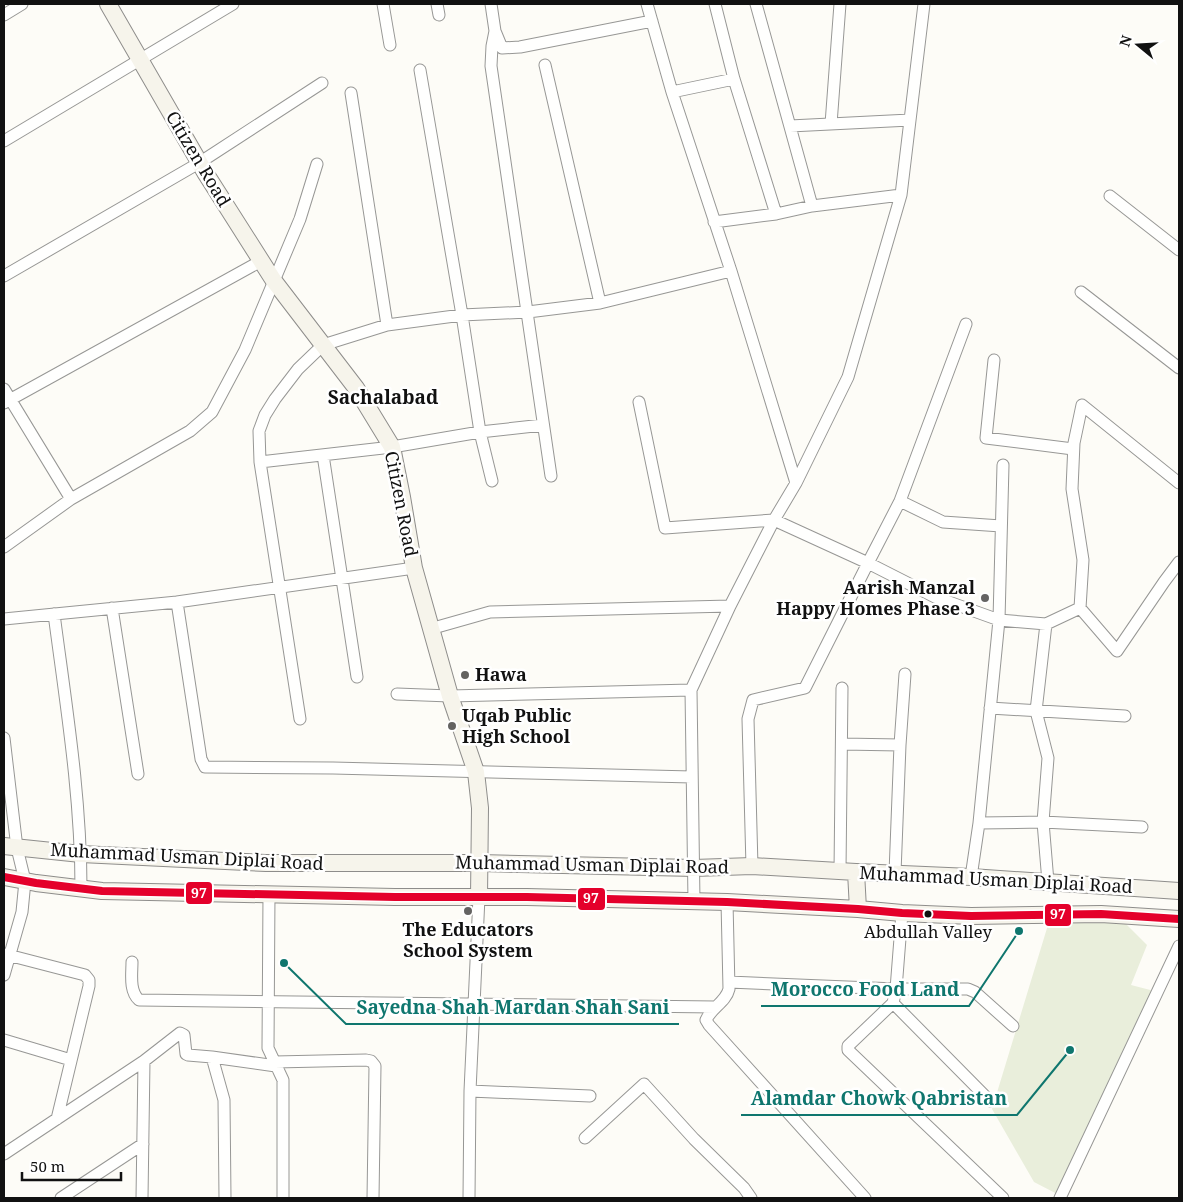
<svg xmlns="http://www.w3.org/2000/svg" width="1183" height="1202" font-family="'Noto Serif',serif">
<style>
.cemetery{fill:#e9eedb}
.lines{fill:none;stroke-linecap:round;stroke-linejoin:round}
.street-casing{stroke:#979795;stroke-width:13}
.secondary-casing{stroke:#8e8d8b;stroke-width:18}
.street{stroke:#fffffe;stroke-width:11}
.secondary{stroke:#f6f4eb;stroke-width:16}
.bus-1-casing{stroke:#fff;stroke-width:11}
.bus-1{stroke:#e4002b;stroke-width:8}
.poi-dot{fill:#646362;stroke:#fff;stroke-width:2}
.bus-dot{fill:#111;stroke:#fff;stroke-width:2}
.labels{text-anchor:middle;stroke-width:5;stroke-linejoin:round;paint-order:stroke}
.bus-label{font-size:17px;fill:#111;stroke:#fff}
.street-label{font-size:18px;fill:#111;stroke:#fff}
.poi-label{font-size:18px;font-weight:bold;fill:#111;stroke:#fff;text-anchor:start}
.neighbourhood-label{font-size:19px;font-weight:bold;fill:#111;stroke:#fff}
.leader{fill:none;stroke:#0f766e;stroke-width:2}
.callout-dot{fill:#0f766e;stroke:#fff;stroke-width:2}
.callout-label{font-size:19px;text-anchor:middle;font-weight:bold;fill:#0f766e;stroke:#fff;stroke-width:5;stroke-linejoin:round;paint-order:stroke}
.line-badge{stroke:#fff;stroke-width:2}
.badge-label{font-size:14px;text-anchor:middle;font-weight:bold;fill:#fff}
</style>
<rect width="100%" height="100%" fill="#fdfcf7"/>
<path class="cemetery" d="M1051,915H1117L1147,945L1131,985L1158,992L1061,1196L1034,1182L992,1109Z"/>
<g class="lines">
<g class="street-casing">
<path id="street" d="M383,4L390,45
M437,4L439,15
M491,4L495,31L502,48L520,47L652,21
M647,4L672,92L731,271L796,483
M715,4L734,79L776,214
M756,4L812,206
M4,15L22,4
M495,31L492,46L491,66L551,476
M545,65L600,303
M420,70L462,315L480,432L492,481
M672,92L734,79
M351,93L387,325
M831,124L840,4
M790,126L910,120
M4,141L233,4
M1110,196L1179,250
M714,222L776,214L812,206L901,195
M4,276L199,163L322,83
M1081,292L1179,368
M994,360L986,438L1073,449
M4,389L71,499
M639,402L665,528L774,520L868,563L935,597L999,620L1046,624L1080,608
M4,403L261,261
M543,425L480,432L392,447L260,462L259,431L265,415L275,399L298,369L323,345L387,325L462,315L528,312L600,303L731,271
M323,455L357,677
M260,462L300,719
M1179,483L1082,405L1074,443L1072,489L1083,560L1080,608L1117,651L1164,582L1179,562
M900,501L943,522L1001,526
M4,547L71,499L190,431L212,412L245,350L300,219L317,164
M177,602L201,759L205,767L333,768L692,777
M112,608L138,774
M54,614C66,705 81,796 81,888
M4,619L177,602L414,568
M1046,624L1036,711L1048,758L1043,822L1048,882
M430,629L490,612L730,606
M397,694L450,696L691,690
M990,708L1125,716
M4,738L17,848L25,881L22,912L4,975
M842,744L900,745
M979,823L999,620L1003,465
M752,866L748,719L753,700L805,688L868,563L900,501L966,324
M840,871L842,688
M895,873L900,745L905,674
M971,877L979,823L1043,822L1142,827
M269,894L268,1048L283,1080V1198
M694,901L691,690L730,606L774,520L796,483L848,377L901,195L924,4
M727,902L729,989C726,1002 711,1008 706,1020L709,1025L865,1198
M902,913L896,989L893,1003L848,1046V1050L1003,1198
M4,954L85,975L89,980V986L57,1119
M132,962C132,974 129,991 139,1000L715,1007
M729,982L896,989H968L975,992L1013,1026
M893,1003L990,1101
M4,1040L71,1060
M212,1057L224,1100L225,1198
M275,1062L366,1060L371,1061L375,1066L373,1198
M470,1091L590,1096
M585,1138L644,1084L694,1139L744,1188L751,1198
M4,1154L144,1061L180,1033L184,1035L186,1054L188,1055L212,1057L276,1066
M61,1198L143,1144
M142,1198L144,1061
M469,1198L470,1091L479,897
M1060,1198L1179,946"/>
</g>
<g class="secondary-casing">
<path id="secondary" d="M108,4L206,174L274,281L356,388L392,447L402,497L414,568L450,696L476,772L480,808L479,897
M4,846L81,854L266,863H479L694,868L752,866L856,872L971,877L1179,891
M856,872L858,909
M4,877L36,883L102,891L395,897H527L727,902L858,909L902,913L971,916L1101,914L1179,919"/>
</g>
<use href="#street" class="street"/>
<use href="#secondary" class="secondary"/>
<g class="bus-1-casing">
<path id="bus-1" d="M4,877L36,883L102,891L395,897H527L727,902L858,909L902,913L971,916L1101,914L1179,919"/>
</g>
<use href="#bus-1" class="bus-1"/>
</g>
<g class="poi-dot">
<circle cx="985" cy="598" r="5"/>
<circle cx="465" cy="675" r="5"/>
<circle cx="452" cy="726" r="5"/>
<circle cx="468" cy="911" r="5"/>
</g>
<circle class="bus-dot" cx="928" cy="914" r="4.5"/>
<g class="labels">
<g class="bus-label">
<text x="928" y="938">Abdullah Valley</text>
</g>
<g class="street-label">
<text transform="translate(198 159) rotate(59)" y="6">Citizen Road</text>
<text transform="translate(401 504) rotate(79)" y="6">Citizen Road</text>
<text transform="translate(187 857) rotate(3)" y="6">Muhammad Usman Diplai Road</text>
<text transform="translate(592 865) rotate(1)" y="6">Muhammad Usman Diplai Road</text>
<text transform="translate(996 880) rotate(3)" y="6">Muhammad Usman Diplai Road</text>
</g>
<g class="poi-label">
<text x="975" y="594" text-anchor="end">Aarish Manzal<tspan x="975" dy="21">Happy Homes Phase 3</tspan></text>
<text x="475" y="681">Hawa</text>
<text x="462" y="722">Uqab Public<tspan x="462" dy="21">High School</tspan></text>
<text x="468" y="936" text-anchor="middle">The Educators<tspan x="468" dy="21">School System</tspan></text>
</g>
<g class="neighbourhood-label">
<text x="383" y="404">Sachalabad</text>
</g>
</g>
<path class="leader" d="M1019 931L969 1006H761M284 963L346 1024H679M1070 1050L1017 1115H741"/>
<g class="callout-dot">
<circle cx="1019" cy="931" r="5"/>
<circle cx="284" cy="963" r="5"/>
<circle cx="1070" cy="1050" r="5"/>
</g>
<g class="callout-label">
<text x="865" y="996">Morocco Food Land</text>
<text x="513" y="1014">Sayedna Shah Mardan Shah Sani</text>
<text x="879" y="1105">Alamdar Chowk Qabristan</text>
</g>
<g class="line-badge">
<rect x="185" y="881" width="28" height="24" rx="5" fill="#e4002b"/>
<rect x="577" y="887" width="29" height="24" rx="5" fill="#e4002b"/>
<rect x="1044" y="903" width="28" height="24" rx="5" fill="#e4002b"/>
</g>
<g class="badge-label">
<text x="199" y="898">97</text>
<text x="591" y="903">97</text>
<text x="1058" y="919">97</text>
</g>
<rect width="1183" height="1202" fill="none" stroke="#111111" stroke-width="10"/>
<g transform="translate(1138 45) rotate(288)" stroke="#ffffff" stroke-width="4" paint-order="stroke">
<path d="M0-4L9 19L0 12L-9 19Z" fill="#111111"/>
<text y="-8" font-size="14" font-weight="bold" text-anchor="middle" fill="#111111">N</text>
</g>
<path d="M22 1172v8h99v-8" fill="none" stroke="#111111" stroke-width="2.5"/>
<text x="30" y="1172" font-size="15" fill="#111111" stroke="#ffffff" stroke-width="4" paint-order="stroke">50 m</text>
</svg>
